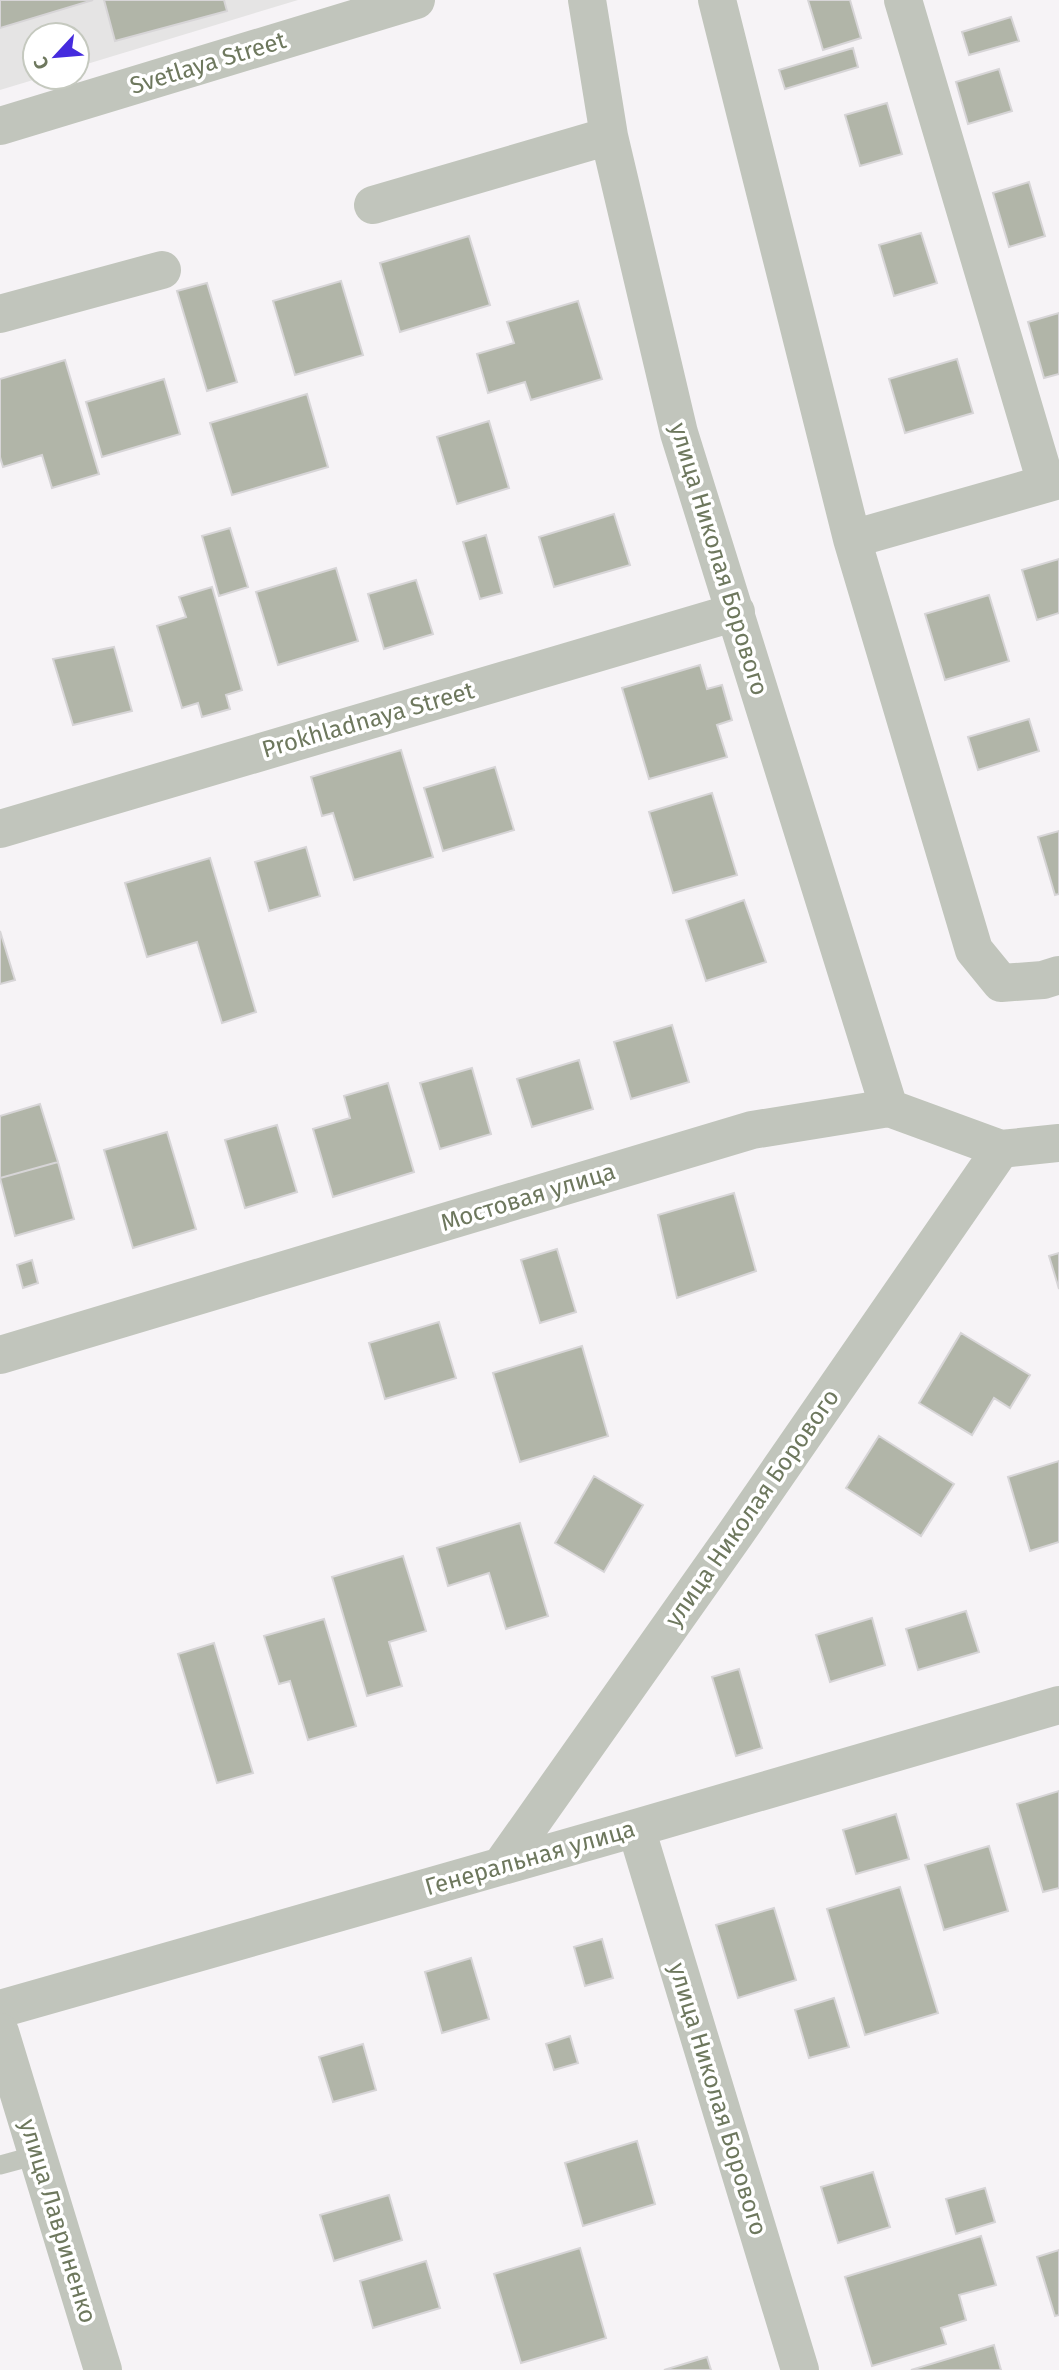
<svg xmlns="http://www.w3.org/2000/svg" width="1059" height="2370" font-family="'Fira Sans',sans-serif">
<style>
.built{fill:#e5e4e4}
.building{fill:#b1b5a8;stroke:#d7d5d7;stroke-width:2}
.lines{fill:none;stroke-linecap:round;stroke-linejoin:round}
.service{stroke:#c1c5bc;stroke-width:19}
.minor{stroke:#c1c5bc;stroke-width:38}
.tertiary{stroke:#c1c5bc;stroke-width:38}
.labels{text-anchor:middle;stroke-width:7;stroke-linejoin:round;paint-order:stroke}
.street-label{font-size:24px;fill:#6e785e;stroke:#fff}
</style>
<rect width="100%" height="100%" fill="#f6f3f6"/>
<path class="built" d="M0,0H298L77,67V35H35V77H43L0,90Z"/>
<path class="building" d="M0,0H93L0,28Z
M104,0H224L227,11L115,41Z
M808,0H850L861,38L823,50Z
M1011,17L1019,41L969,55L962,32Z
M853,48L858,67L785,89L779,70Z
M999,69L1012,111L968,124L956,82Z
M887,103L902,154L860,166L845,115Z
M1029,182L1045,236L1009,247L993,193Z
M921,233L937,283L894,296L879,245Z
M469,236L490,305L400,332L380,263Z
M341,281L363,355L295,375L273,301Z
M207,283L237,382L207,391L177,291Z
M578,301L602,379L531,400L525,382L488,393L477,354L514,343L507,322Z
M1059,313V374L1044,378L1028,322Z
M957,359L973,413L905,433L889,379Z
M65,360L99,474L52,488L42,455L3,467L0,457V379Z
M164,379L180,434L102,457L86,402Z
M307,394L328,467L232,495L210,423Z
M489,421L509,488L457,504L437,437Z
M614,514L630,565L554,587L539,537Z
M230,528L248,587L219,596L202,536Z
M486,535L502,593L480,599L463,542Z
M1059,559V613L1037,620L1022,570Z
M336,568L358,641L278,665L256,592Z
M416,580L433,634L384,649L368,594Z
M212,587L242,690L226,695L230,709L202,717L198,703L182,708L157,626L186,617L179,597Z
M989,595L1009,661L945,680L925,614Z
M114,647L132,711L73,725L53,659Z
M700,665L707,689L722,685L732,720L717,725L727,757L649,779L622,688Z
M1029,719L1039,751L978,770L968,737Z
M401,750L433,857L354,880L333,813L322,816L311,777Z
M495,767L514,830L443,851L424,788Z
M712,793L737,875L673,893L649,812Z
M1059,831V894L1055,895L1038,837Z
M306,847L320,896L269,911L255,862Z
M210,858L256,1012L222,1023L197,942L147,957L125,883Z
M744,900L766,962L706,981L686,920Z
M0,931L15,980L0,984Z
M672,1025L689,1082L631,1099L614,1042Z
M579,1060L593,1109L532,1127L517,1079Z
M472,1068L491,1134L440,1149L420,1083Z
M388,1083L414,1172L333,1197L313,1129L350,1118L344,1096Z
M40,1104L58,1162L0,1178V1116Z
M277,1125L297,1192L245,1208L225,1140Z
M167,1132L196,1229L133,1248L104,1150Z
M58,1162L74,1219L15,1236L0,1178Z
M734,1193L756,1271L677,1298L658,1215Z
M557,1249L576,1312L540,1323L521,1260Z
M1059,1253V1289L1049,1256Z
M32,1260L38,1283L23,1288L17,1265Z
M439,1322L456,1378L385,1399L369,1343Z
M961,1333L1030,1375L1010,1408L994,1398L972,1435L919,1403Z
M582,1346L608,1436L520,1462L493,1373Z
M879,1436L954,1484L921,1536L846,1488Z
M1059,1461V1542L1030,1551L1008,1477Z
M594,1476L643,1505L604,1572L555,1543Z
M520,1523L548,1616L506,1629L489,1573L448,1586L437,1548Z
M403,1556L426,1631L389,1642L402,1686L367,1696L332,1577Z
M966,1611L979,1652L918,1670L906,1629Z
M872,1618L885,1665L830,1682L816,1635Z
M324,1619L356,1726L308,1740L290,1681L279,1684L264,1636Z
M214,1643L253,1773L217,1783L178,1654Z
M739,1669L762,1748L736,1756L712,1677Z
M1059,1791V1888L1043,1892L1017,1804Z
M896,1814L909,1859L856,1874L843,1830Z
M989,1846L1008,1911L944,1930L925,1865Z
M900,1887L938,2013L865,2035L827,1909Z
M774,1908L796,1980L738,1998L716,1925Z
M602,1939L613,1978L585,1986L574,1947Z
M471,1958L489,2019L442,2033L425,1972Z
M834,1998L849,2047L809,2058L795,2010Z
M570,2036L578,2063L554,2070L546,2044Z
M363,2044L376,2090L333,2102L319,2057Z
M637,2141L655,2204L583,2226L565,2163Z
M873,2172L890,2227L838,2243L821,2187Z
M985,2188L995,2222L956,2234L946,2199Z
M389,2195L402,2240L334,2261L320,2215Z
M981,2236L996,2285L959,2295L966,2320L941,2328L946,2344L872,2366L845,2277Z
M580,2248L606,2338L521,2363L494,2274Z
M1059,2250V2315L1055,2316L1037,2257Z
M426,2261L440,2308L373,2328L360,2281Z
M994,2345L1001,2370H911Z
M707,2357L711,2370H664Z"/>
<g class="lines">
<path class="service" d="M0,2165L37,2155"/>
<path class="minor" d="M587,0L609,136L679,433L889,1108
M717,0L852,539L974,950L1001,983L1043,980L1059,975
M903,0L1046,483
M0,126L416,0
M373,205L609,136
M0,314L162,270
M852,539L1059,480
M0,829L736,612
M0,1355L752,1130L889,1108L1001,1149L1059,1143
M636,1828L800,2370
M501,1866L736,1533L1001,1149
M0,2009L636,1828L1059,1705"/>
<path class="tertiary" d="M0,2032L103,2370"/>
</g>
<g class="labels">
<g class="street-label">
<text transform="translate(208 63) rotate(-17)" y="8">Svetlaya Street</text>
<text transform="translate(719 559) rotate(73)" y="8">улица Николая Борового</text>
<text transform="translate(368 720) rotate(-16)" y="8">Prokhladnaya Street</text>
<text transform="translate(528 1197) rotate(-17)" y="8">Мостовая улица</text>
<text transform="translate(752 1508) rotate(-55)" y="8">улица Николая Борового</text>
<text transform="translate(530 1858) rotate(-16)" y="8">Генеральная улица</text>
<text transform="translate(718 2099) rotate(73)" y="8">улица Николая Борового</text>
<text transform="translate(58 2221) rotate(73)" y="8">улица Лавриненко</text>
</g>
</g>
<g transform="translate(56 56) rotate(244)"><circle r="33" fill="#ffffff" stroke="#c5c9bf" stroke-width="2"/>
<path d="M0-5L12 26L0 18L-12 26Z" fill="#452bde"/>
<text y="-10" font-size="19" font-weight="bold" text-anchor="middle" fill="#6e785e">С</text>
</g>
</svg>
